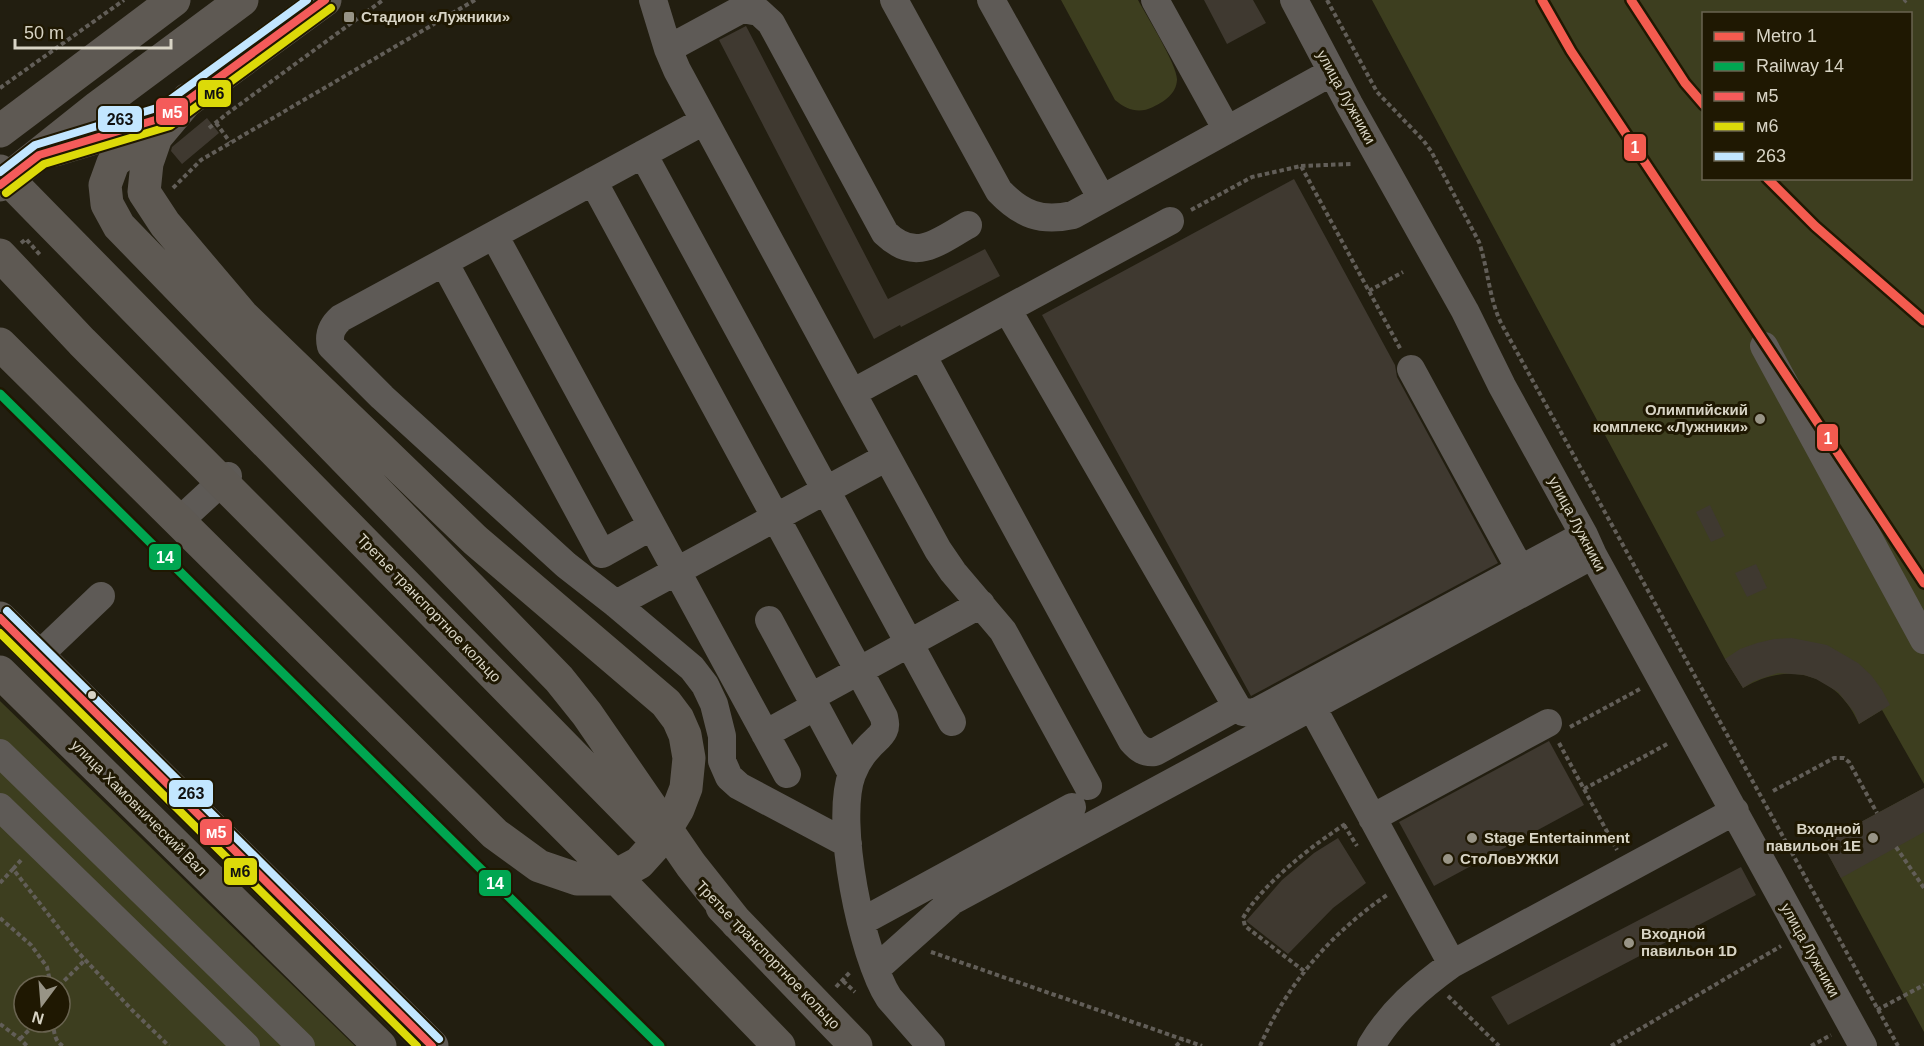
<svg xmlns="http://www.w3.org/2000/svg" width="1924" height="1046" font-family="Arial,sans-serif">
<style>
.green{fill:#3d3e1f;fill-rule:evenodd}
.building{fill:#3f3930}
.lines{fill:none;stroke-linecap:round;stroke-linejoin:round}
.path{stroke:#625e58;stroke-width:4;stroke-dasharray:4.5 3;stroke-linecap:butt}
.minor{stroke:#5e5a56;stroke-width:28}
.major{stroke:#5e5953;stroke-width:33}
.bus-1-casing{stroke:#1f1802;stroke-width:12}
.bus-2-casing{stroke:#1f1802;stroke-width:12}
.bus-3-casing{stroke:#1f1802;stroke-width:12}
.bus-1{stroke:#f45b5a;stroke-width:8}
.bus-2{stroke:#dcda09;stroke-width:8}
.bus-3{stroke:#c2e6ff;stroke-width:8}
.rail-1-casing{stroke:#1f1802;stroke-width:14}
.rail-1{stroke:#00a651;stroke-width:9}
.metro-1-casing{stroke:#1f1802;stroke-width:14}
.metro-1{stroke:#f35b4f;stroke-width:9}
.poi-dot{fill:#989486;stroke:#1f1802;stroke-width:2}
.bus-dot{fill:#d8d4c5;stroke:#1f1802;stroke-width:2}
.labels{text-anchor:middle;stroke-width:6;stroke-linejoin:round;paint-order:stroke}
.poi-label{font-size:15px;font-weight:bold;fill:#d8d4c5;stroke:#1f1802;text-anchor:start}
.street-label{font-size:15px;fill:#d8d4c5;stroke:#1f1802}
.line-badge{stroke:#1f1802;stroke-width:2}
.badge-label{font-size:16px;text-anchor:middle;font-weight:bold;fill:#fff}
.pale-badge-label{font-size:16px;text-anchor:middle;font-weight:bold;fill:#111}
</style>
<rect width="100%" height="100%" fill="#221e10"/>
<path class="green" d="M1061,0H1138C1146,15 1178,66 1177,80C1176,94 1165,101 1153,107C1139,114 1127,110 1115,100Z
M1372,0H1924V784L1882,710L1859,724C1837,674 1789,660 1743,688L1725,659ZM1704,14H1910V178H1704Z
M0,701L355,1046H0ZM24,986H60V1022H24Z
M1924,788V1032L1822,843Z"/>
<path class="building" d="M1204,0H1253L1266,23L1227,44Z
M746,26L888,299L985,249L1000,276L901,327L900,325L874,339L719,40Z
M207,118L219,133L182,164L171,151L172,147Z
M1294,179L1395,365L1397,377L1498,563L1251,696L1042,315Z
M1710,505L1725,536L1711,542L1696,512Z
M1756,564L1767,588L1747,597L1735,573Z
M1792,638L1827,645L1858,663L1871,675L1882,690L1890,705L1859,724L1854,712L1838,692L1816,679L1804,675L1778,673L1754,681L1743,688L1725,659L1740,649L1757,643L1774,639Z
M1549,741L1584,805L1434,886L1399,822Z
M1924,788V832L1841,878L1822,843Z
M1338,838L1366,883L1333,908L1288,954L1246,921L1282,880L1314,853Z
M1741,867L1756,895L1508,1025L1491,997Z"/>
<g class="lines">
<path class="path" d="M1327,0L1377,92L1423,140L1431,151L1479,242C1488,269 1489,298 1501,323L1898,1046
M1904,2L1906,0
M0,88L124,0
M216,123L230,142
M209,128L228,113L383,0
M1301,166L1351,164
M173,188L201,160L475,0
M1191,210L1252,177L1301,166L1401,350
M21,243L26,239L41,256
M1369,291L1403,272
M1570,727L1640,689
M1559,743L1617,850
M1584,789L1669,743
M1773,791L1834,758H1844L1849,762L1877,813
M1344,825L1357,846
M1896,847L1924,888
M13,869L22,859
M0,883L13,869L76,950L132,1010L169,1046
M0,918L31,945L47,967L51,986
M931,952L1202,1046
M1304,971L1245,926L1243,918C1261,885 1315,843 1347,823
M843,981L855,992
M59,986L85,960
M836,987L851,971
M1448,996L1499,1046
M1877,1010L1924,985
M53,1022C54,1031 54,1041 63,1046
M0,1024L20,1039L27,1046
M20,1039L37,1022
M1176,1046L1183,1039
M1260,1046C1287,984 1331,933 1387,895
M1611,1046L1781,946
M1811,1046L1831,1035"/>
<path class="minor" d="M653,0L668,49L677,70L852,393
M894,0L999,191C1022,215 1041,222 1073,215L1332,72
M991,0L1102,199
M1155,0L1227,130
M1294,0L1349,104L1465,311L1502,386L1584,535L1593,555L1863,1046
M668,49L742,9L759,12L771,23L885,233C916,263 937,242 968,225
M704,121L341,318C332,326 328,334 331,346L382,397L566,565L616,604L692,668L705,685L714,704L722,736V761L729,777L739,786L848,844
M643,154L952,722
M593,181L884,717C885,722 886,726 884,730C881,737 874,741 869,747C861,755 856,764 852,774C834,821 862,956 889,998L931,1046
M494,235L787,774
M444,262L602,554L652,526
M1007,309L1237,707L1243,712L1254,713L1584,535
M1764,346L1924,640
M922,355L1132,741C1139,749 1144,753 1155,752L1237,707
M1411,369L1520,569
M189,512L228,476
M616,604L887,457
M769,620L852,774
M38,656L101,596
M811,697L981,604
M1312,707L1452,964
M765,734L816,706
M0,753L301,1046
M1088,786L1003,631L953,572L938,550L852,393L1170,221
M0,807L246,1046
M1372,818L1548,723
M861,922L1072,807
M876,969L952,901L1593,555
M1371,1046C1391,1012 1420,987 1452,964L1735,811"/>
<path class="major" d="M325,0L165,117L113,163L105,185L107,204L119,226L559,679L587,714L691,865L737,923
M0,131L174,0
M55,150L155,120
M0,171L654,838
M0,185L98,107L242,0
M0,255L82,342L606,867L779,1046
M0,344L495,834L539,866L577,879H609L639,863L658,842L678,809L686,788L689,758L685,735L678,719L666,703L475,540L242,315L165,224L144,192L147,163L156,137L188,99
M0,618L432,1046
M0,672L380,1046
M722,907L856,1046"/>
<g class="bus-1-casing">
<path id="bus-1" d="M0,185L39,155L165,117L325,0
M0,618L432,1046"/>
</g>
<g class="bus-2-casing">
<path id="bus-2" d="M6,193L44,164L170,126L331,8
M0,633L417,1046"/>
</g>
<g class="bus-3-casing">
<path id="bus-3" d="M0,172L35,145L160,107L307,0
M7,611L439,1039"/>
</g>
<use href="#bus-1" class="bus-1"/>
<use href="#bus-2" class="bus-2"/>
<use href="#bus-3" class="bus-3"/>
<g class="rail-1-casing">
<path id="rail-1" d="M0,394L660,1046"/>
</g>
<use href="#rail-1" class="rail-1"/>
<g class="metro-1-casing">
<path id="metro-1" d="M1542,0L1571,51L1924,583
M1631,0L1685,83L1704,105
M1767,178L1815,226L1924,321"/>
</g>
<use href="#metro-1" class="metro-1"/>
</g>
<g class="poi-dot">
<rect x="343" y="11" width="12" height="12" rx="3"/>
<circle cx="1760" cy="419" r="6"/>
<circle cx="1472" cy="838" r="6"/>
<circle cx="1873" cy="838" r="6"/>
<circle cx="1448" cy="859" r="6"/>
<circle cx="1629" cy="943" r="6"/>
</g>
<circle class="bus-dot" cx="92" cy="695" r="5"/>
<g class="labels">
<g class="poi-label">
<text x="361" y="22">Стадион «Лужники»</text>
<text x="1748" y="415" text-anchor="end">Олимпийский<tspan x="1748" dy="17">комплекс «Лужники»</tspan></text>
<text x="1861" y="834" text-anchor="end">Входной<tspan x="1861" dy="17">павильон 1E</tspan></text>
<text x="1484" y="843">Stage Entertainment</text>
<text x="1460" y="864">СтоЛовУЖКИ</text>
<text x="1641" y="939">Входной<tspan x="1641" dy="17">павильон 1D</tspan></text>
</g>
<g class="street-label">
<text transform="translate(1346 97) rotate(61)" y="5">улица Лужники</text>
<text transform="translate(1577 524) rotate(62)" y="5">улица Лужники</text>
<text transform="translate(429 608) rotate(46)" y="5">Третье транспортное кольцо</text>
<text transform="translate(139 808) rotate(45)" y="5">улица Хамовнический Вал</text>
<text transform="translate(1810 950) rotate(61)" y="5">улица Лужники</text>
<text transform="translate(768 955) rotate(46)" y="5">Третье транспортное кольцо</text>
</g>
</g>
<g class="line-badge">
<rect x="197" y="79" width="35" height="29" rx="6" fill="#dcda09"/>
<rect x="155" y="97" width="34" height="29" rx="6" fill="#f45b5a"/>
<rect x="97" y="105" width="46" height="28" rx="6" fill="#c2e6ff"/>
<rect x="1623" y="133" width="24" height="29" rx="6" fill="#f35b4f"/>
<rect x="1816" y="423" width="23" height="29" rx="6" fill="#f35b4f"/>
<rect x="148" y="543" width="34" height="28" rx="6" fill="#00a651"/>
<rect x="168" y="779" width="46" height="29" rx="6" fill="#c2e6ff"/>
<rect x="199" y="818" width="34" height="28" rx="6" fill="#f45b5a"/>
<rect x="223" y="857" width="35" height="29" rx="6" fill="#dcda09"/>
<rect x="478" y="869" width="34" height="28" rx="6" fill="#00a651"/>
</g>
<g class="badge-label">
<text x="172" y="118">м5</text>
<text x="1635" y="153">1</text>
<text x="1828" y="444">1</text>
<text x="165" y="563">14</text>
<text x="216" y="838">м5</text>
<text x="495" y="889">14</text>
</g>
<g class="pale-badge-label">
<text x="214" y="99">м6</text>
<text x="120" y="125">263</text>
<text x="191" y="799">263</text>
<text x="240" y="877">м6</text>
</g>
<rect x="1702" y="12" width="210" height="168" fill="#1f1802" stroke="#696350" stroke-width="1.5"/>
<rect x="1714" y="32" width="30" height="9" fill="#f35b4f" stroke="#696350" stroke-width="1.5"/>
<text x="1756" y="42" font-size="18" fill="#d8d4c5">Metro 1</text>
<rect x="1714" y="62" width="30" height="9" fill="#00a651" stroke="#696350" stroke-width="1.5"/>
<text x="1756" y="72" font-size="18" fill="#d8d4c5">Railway 14</text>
<rect x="1714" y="92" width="30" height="9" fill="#f45b5a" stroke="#696350" stroke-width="1.5"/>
<text x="1756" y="102" font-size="18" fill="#d8d4c5">м5</text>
<rect x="1714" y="122" width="30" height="9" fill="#dcda09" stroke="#696350" stroke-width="1.5"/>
<text x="1756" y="132" font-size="18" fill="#d8d4c5">м6</text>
<rect x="1714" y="152" width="30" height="9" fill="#c2e6ff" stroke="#696350" stroke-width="1.5"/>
<text x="1756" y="162" font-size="18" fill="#d8d4c5">263</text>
<g transform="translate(42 1004) rotate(196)"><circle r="28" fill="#1f1802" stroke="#696350" stroke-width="1.5"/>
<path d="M0-4.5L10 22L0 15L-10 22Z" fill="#989486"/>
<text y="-9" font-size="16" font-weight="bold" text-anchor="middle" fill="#d8d4c5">N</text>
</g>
<path d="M15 39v9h156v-9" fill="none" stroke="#d8d4c5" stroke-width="3"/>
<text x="24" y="39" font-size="18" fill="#d8d4c5" stroke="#1f1802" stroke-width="4.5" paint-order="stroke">50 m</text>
</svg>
